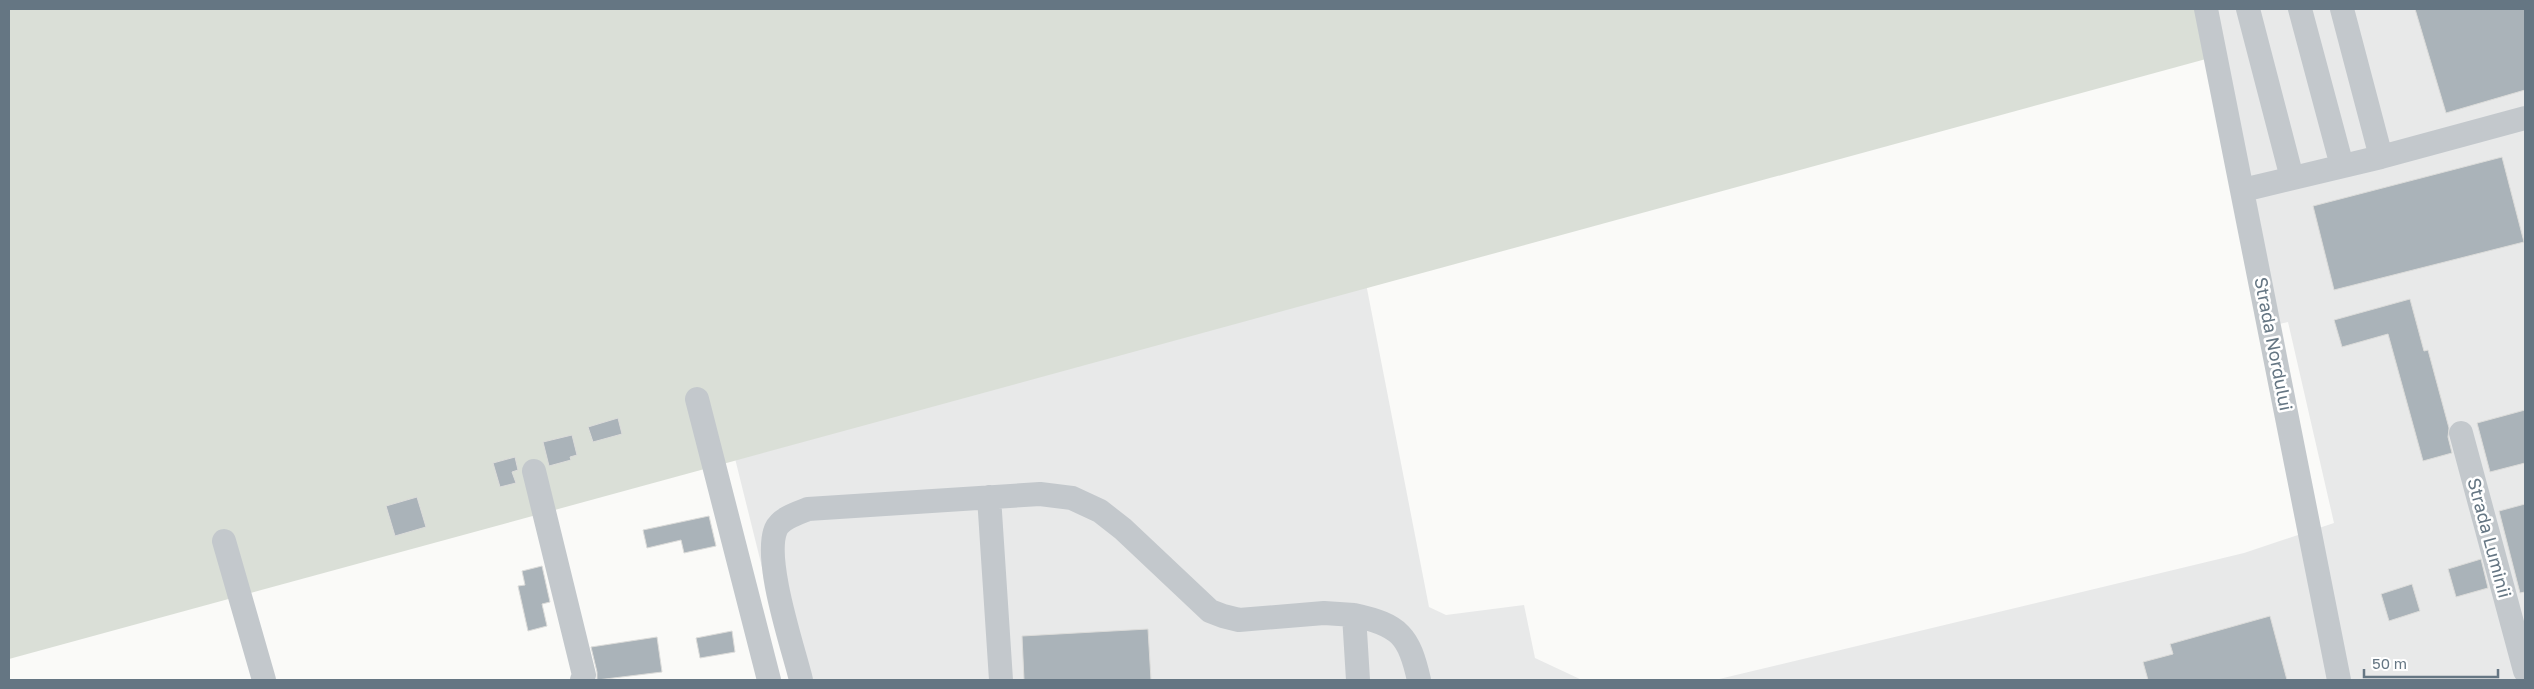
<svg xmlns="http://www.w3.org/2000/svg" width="2534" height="689" font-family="'Golos Text',sans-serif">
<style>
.built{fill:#e8e9e9}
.green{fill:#dadfd7}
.building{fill:#aab3b9;stroke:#dcdcda}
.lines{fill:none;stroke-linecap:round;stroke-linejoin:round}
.minor{stroke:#c3c8cc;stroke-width:24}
.labels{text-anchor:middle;stroke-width:5;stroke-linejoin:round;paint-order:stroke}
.street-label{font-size:18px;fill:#657683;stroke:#fff}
</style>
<rect width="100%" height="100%" fill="#fafaf8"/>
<path class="built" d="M2202,9H2525V680H1715L2244,553L2334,523L2288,322L2266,327Z
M1347,186L1429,607L1446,615L1524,605L1535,658L1582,680H790L718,390Z"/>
<path class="green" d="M9,9H2195L2206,59L9,659Z"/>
<path class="building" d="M2415,9H2525V90L2446,113Z
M2502,157L2524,242L2334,290L2313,206Z
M2410,299L2424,351L2428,350L2449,428L2448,437L2452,453L2423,461L2388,334L2342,347L2334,320Z
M2525,410V463L2490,472L2477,423Z
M618,418L622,434L593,442L588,427Z
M572,435L577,455L570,457L571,460L549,466L543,442Z
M515,457L518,470L512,472L516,483L500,487L493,463Z
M417,497L426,527L395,536L386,506Z
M2525,504V592L2520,593L2499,511Z
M709,516L716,546L684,553L681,540L647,548L643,530Z
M2481,559L2488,588L2456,597L2448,569Z
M542,566L550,602L542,604L547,626L528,631L518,586L525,585L522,571Z
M2412,584L2420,611L2389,621L2381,594Z
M2270,616L2287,680H2148L2143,662L2173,654L2170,644Z
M1148,629L1151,680H1024L1022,636Z
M732,631L735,652L700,658L696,638Z
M657,637L662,672L597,680V672L591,647Z"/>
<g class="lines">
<path class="minor" d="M2206,9L2339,680
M2248,9L2292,178
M2300,9L2342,166
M2342,9L2381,157
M2243,190L2381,157L2525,118
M697,399L769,680
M2461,433L2525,671
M534,471L584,675L582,680
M989,497L1001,680
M224,541L264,680
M801,680C793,647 763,560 776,529C781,518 798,513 808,509L1040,494L1072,498L1100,511L1123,529L1210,611L1223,616L1239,620L1324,613L1354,615
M1358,680L1354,615C1400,625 1409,636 1419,680"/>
</g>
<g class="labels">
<g class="street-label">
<text transform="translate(2273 344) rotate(79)" y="6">Strada Nordului</text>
<text transform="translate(2489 538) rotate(75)" y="6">Strada Luminii</text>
</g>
</g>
<rect width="2534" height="689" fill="none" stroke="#657683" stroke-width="20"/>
<path d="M2364 669v8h134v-8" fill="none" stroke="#657683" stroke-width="2.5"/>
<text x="2372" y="669" font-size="15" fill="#657683" stroke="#ffffff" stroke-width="4" paint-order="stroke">50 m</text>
</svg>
